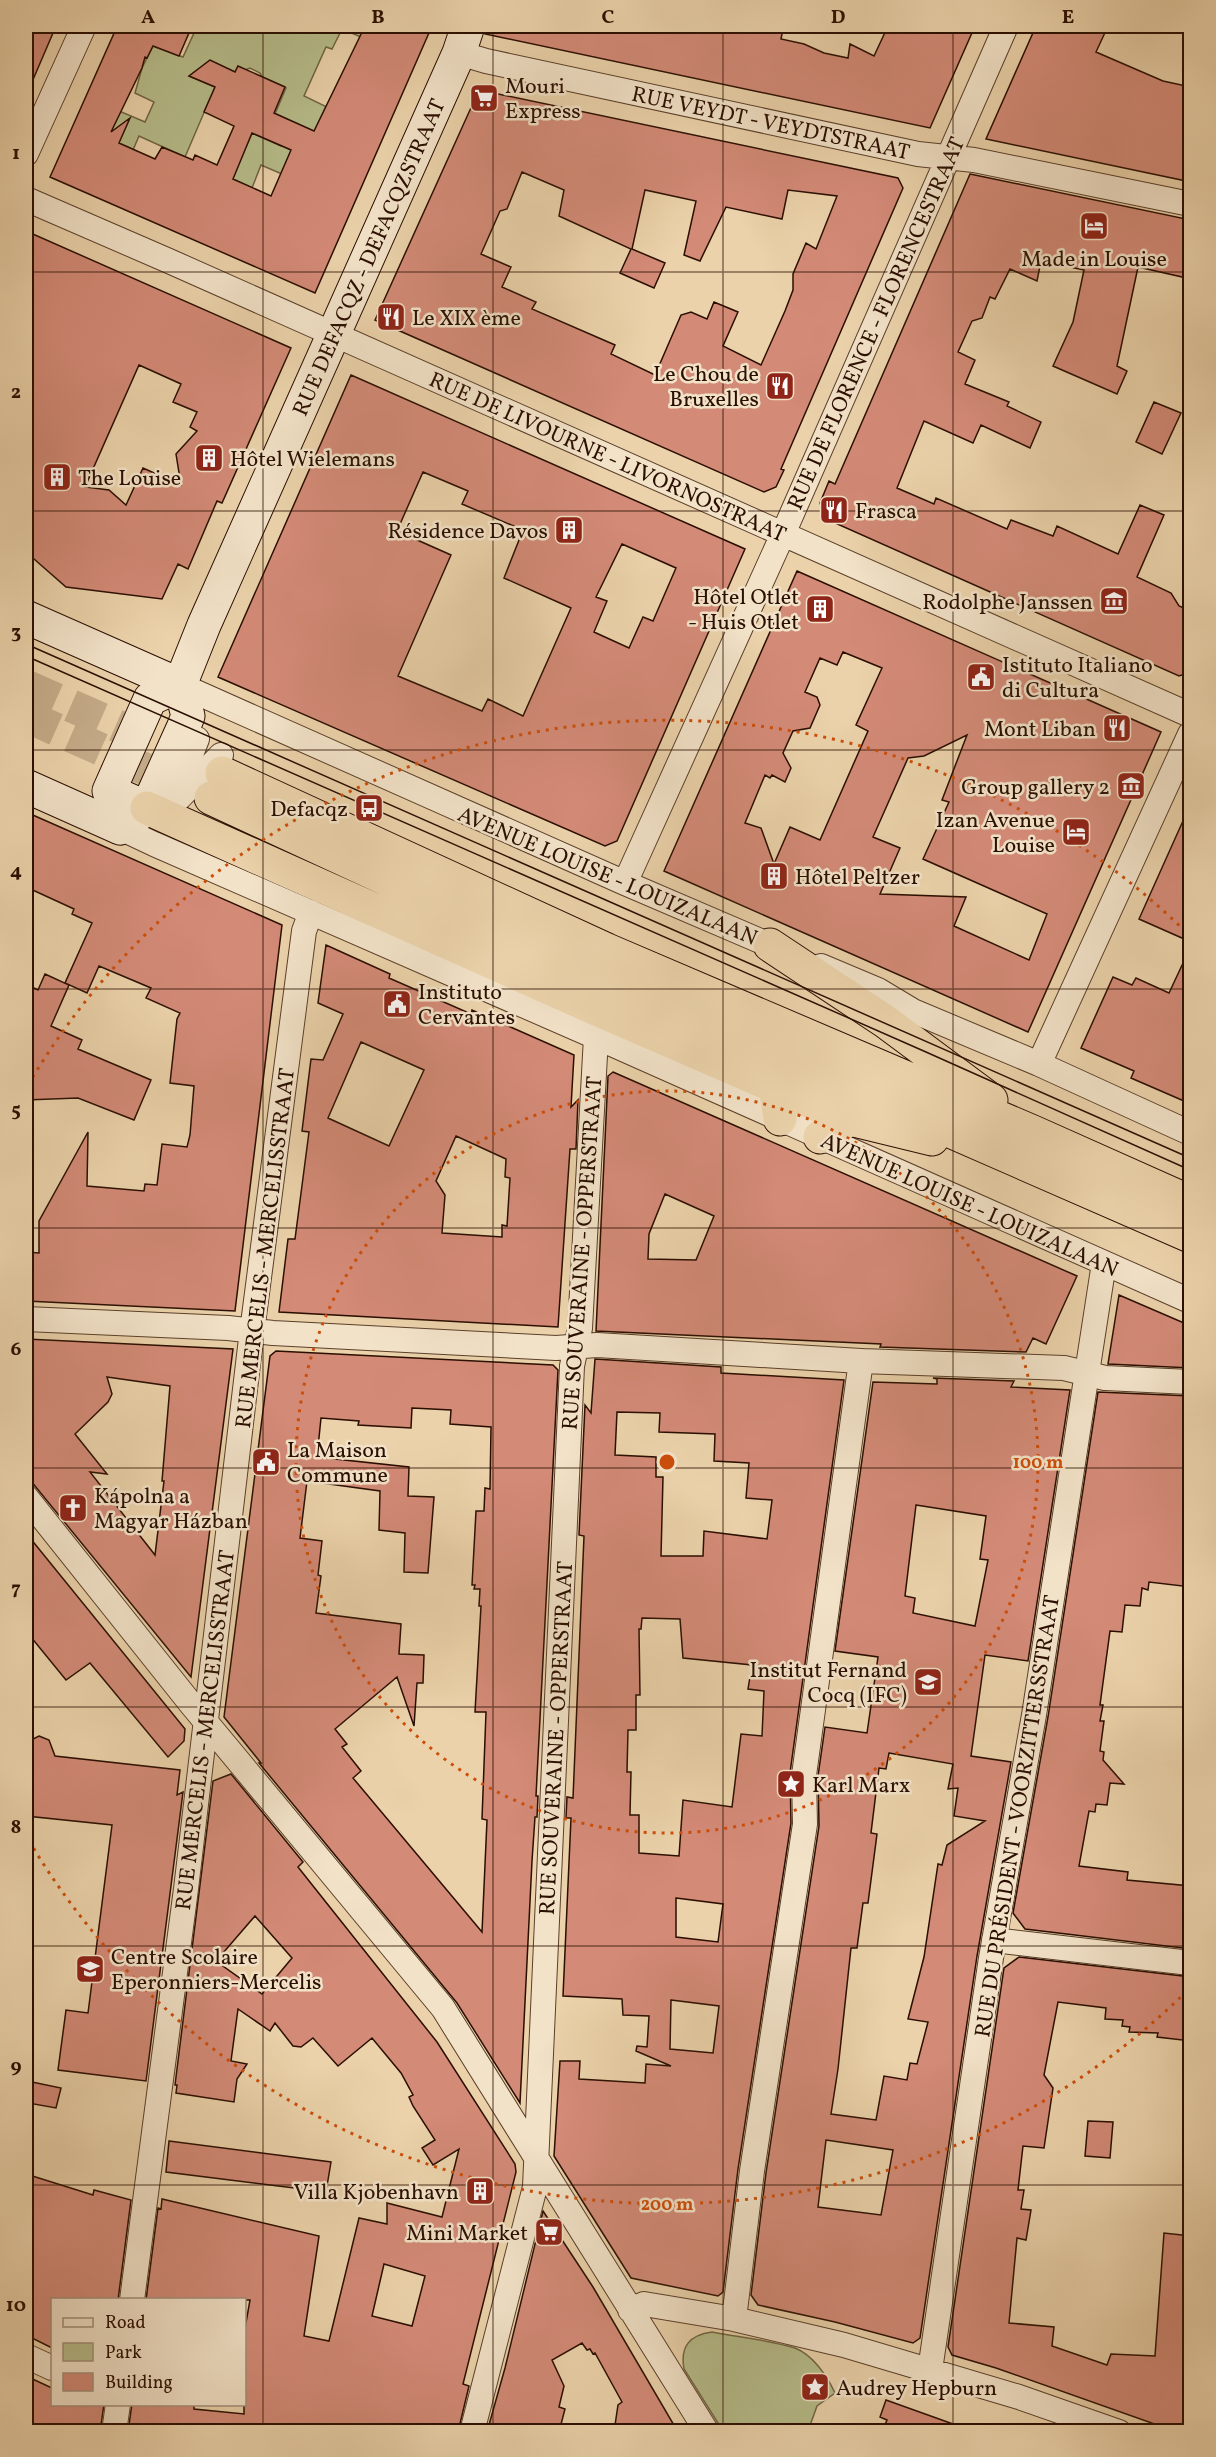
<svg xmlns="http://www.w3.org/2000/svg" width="1216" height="2457" font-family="Vollkorn,serif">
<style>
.green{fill:#b6bc8a;stroke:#706545;stroke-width:1.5}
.building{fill:#d38a77;stroke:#2a0e00;stroke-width:1.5;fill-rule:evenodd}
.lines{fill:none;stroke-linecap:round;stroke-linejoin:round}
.highway-tunnel{stroke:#c4ab88;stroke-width:33;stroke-dasharray:33 16;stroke-linecap:butt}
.street-casing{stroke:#5a3f2a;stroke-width:26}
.secondary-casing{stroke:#2a0e00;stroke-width:35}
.highway-casing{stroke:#2a0e00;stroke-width:35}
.street{stroke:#f2e2c8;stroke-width:24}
.secondary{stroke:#f2e2c8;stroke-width:33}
.highway{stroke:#ebd2aa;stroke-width:33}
.tram{stroke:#2a0e00;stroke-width:1.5}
.grid{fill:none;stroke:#2a0e00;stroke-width:1.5;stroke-opacity:0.55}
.ring{fill:none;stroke:#cc4e0a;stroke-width:3;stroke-dasharray:3 6}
.labels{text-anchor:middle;stroke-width:5;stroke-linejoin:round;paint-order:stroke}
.poi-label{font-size:22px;fill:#2a0e00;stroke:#f2e2c8;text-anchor:start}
.street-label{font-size:22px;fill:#2a0e00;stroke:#f2e2c8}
.centre{fill:#cc4e0a;stroke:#f2e2c8;stroke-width:3}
.ring-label{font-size:18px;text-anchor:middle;font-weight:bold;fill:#cc4e0a;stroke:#f2e2c8;stroke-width:5;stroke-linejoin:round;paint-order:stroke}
.neatline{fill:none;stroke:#2a0e00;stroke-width:2}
.grid-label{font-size:20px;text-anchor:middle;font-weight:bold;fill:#2a0e00}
</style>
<rect width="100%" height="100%" fill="#ebd2aa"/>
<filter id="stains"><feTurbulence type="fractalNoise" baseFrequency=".00333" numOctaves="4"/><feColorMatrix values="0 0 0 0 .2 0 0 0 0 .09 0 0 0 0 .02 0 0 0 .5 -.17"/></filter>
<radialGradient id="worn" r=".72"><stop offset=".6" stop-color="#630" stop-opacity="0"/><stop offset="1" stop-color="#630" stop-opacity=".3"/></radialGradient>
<path class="green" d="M192,26H375L368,40L342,29L332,49L326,47L304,96L329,108L289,177L261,165L252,188L232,179L252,133L281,146L293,122L275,114L286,88L262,77L260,73L250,68L245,70L238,66L235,72L210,60L189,76L215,87L185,157L139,136L133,150L120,145L97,122L105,105L145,122L154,102L135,93L142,68L153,46L183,57L194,33L190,31Z
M712,2332C738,2337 769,2340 795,2348C813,2355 827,2376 835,2393L817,2406L808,2431H723L684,2369C680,2347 689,2335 712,2332Z"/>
<path class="building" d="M26,26H56L26,96Z
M105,26H192L179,56L153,46L147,58L145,57L142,68L111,132L130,118L119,143L155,159L162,147L193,160L195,155L217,165L234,126L204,112L215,87L189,76L210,60L235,72L238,66L285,87L274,113L314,131L365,26H432L315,293L50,177L115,31ZM252,133L291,150L271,196L233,179Z
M486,26H765L783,29L781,39L804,44L824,53L848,58L850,44L874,56L888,26H975L930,128L485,34Z
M1036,26H1108L1096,52L1163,81L1191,87V182L986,139Z
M479,90L898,178L903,188L781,469L784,470L776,487L764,492L375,320ZM522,172L564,190L559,216L631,249L620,273L654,288L665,263L632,249L645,190L696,201L684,255L700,261L726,207L782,219L788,190L837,196L816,249L806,243L793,274V290L785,311L761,365L723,346L738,312L714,302L707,319L691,312L681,315L655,375L611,354L615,345L532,309L536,302L502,287L511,267L481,254L500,211L507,209Z
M970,174L1191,220V279L1138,267L1117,366L1127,371L1117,394L1053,366L1073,322L1084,270L1041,261L1037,281L1010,269L995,299L990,297L982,318L972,321L958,352L975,360L965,384L1009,402L1007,406L1041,422L1030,448L981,425L973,443L924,421L897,488L934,504L936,498L1007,529L1011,520L1053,536L1057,526L1118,554L1140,505L1164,515L1137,577L1171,593L1179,606L1191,611V666L1188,673L1179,676L826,519L820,503L829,481L835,484Z
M26,231L291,348L222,503L217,501L188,569L178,564L162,599L66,587L26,552ZM139,365L181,384L173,402L197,412L190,427L197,431L176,454L181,485L143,468L126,505L109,490L85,487Z
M351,375L745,549L617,841L605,846L218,677ZM423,472L468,491L462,504L523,530L504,578L571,608L523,716L488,699L482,711L398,676L451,555L397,531ZM622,544L676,568L653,621L643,617L629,648L594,632L607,601L596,597Z
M1154,402L1181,413L1162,454L1136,442Z
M797,571L1161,732L1028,1032L664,871ZM843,652L882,668L856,725L868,731L820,840L790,827L774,864L761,828L745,823L765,775L770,778L772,775L785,782L791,768L783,753L793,731L810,728L820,705L817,697L805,692L820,658L837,665ZM967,735L942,800L949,802L923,859L1047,914L1029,960L954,926L966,897L880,894L900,848L873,837L908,758L924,756Z
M1191,803V942L1139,919Z
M26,812L282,925L235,1311L26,1301V1252L39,1253V1221L88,1132L87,1186L144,1191L145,1184L157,1185L162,1144L187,1147L190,1135L194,1086L170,1083L177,1019L180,1013L146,998L151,988L99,966L87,993L65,983L92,923L72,914L74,909L26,887Z
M326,945L390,974L389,978L471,1014L472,1010L574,1055L571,1107L578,1100L576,1149H570L558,1327L279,1312L288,1239H295L309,1132L302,1131L311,1059L323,1060L343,1014L318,1003ZM361,1042L424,1070L389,1146L328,1118ZM456,1136L506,1159L505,1177L510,1178L507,1226L502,1225V1237L442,1233L445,1195L436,1181Z
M1191,946V1104L1131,1078L1134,1071L1081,1048L1113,977L1132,985L1136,978L1169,993Z
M45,974L69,985L51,1026L82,1040L78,1049L151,1080L134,1120L78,1098L26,1100V984L38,990Z
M613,1072L1077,1276L1046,1344L1033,1338L1026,1352L880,1347L881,1344L596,1331L608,1076ZM665,1194L714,1216L696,1260L648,1259L649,1234Z
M1119,1295L1191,1326V1368L1108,1364Z
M26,1339L233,1349L191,1677L26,1475ZM107,1377L170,1386L162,1481H164L155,1555L90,1472L107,1474L75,1434L108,1402L112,1394Z
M276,1351L553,1365L558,1370L536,1796H538L537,1817H535L532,1861L520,2103L457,2003L259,1763H261L224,1717L270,1356ZM412,1408L451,1410L450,1424L491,1427L490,1489L485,1488L484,1511H476L472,1585H475L474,1589H480L479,1606H481L475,1712H486L482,1819L487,1820L482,1932L353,1778L361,1771L342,1747L347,1744L335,1729L397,1677L414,1726L417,1683H423L424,1655L399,1654L401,1624L316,1613L321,1576L318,1575L322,1541L300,1538L307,1481L380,1491L379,1530L405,1533L404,1572L428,1573L434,1497L408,1496L409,1467L317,1457L321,1418L359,1421L358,1425L411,1428Z
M595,1359L721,1367V1373L844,1380L790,1773L791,1823L738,2169L723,2292L718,2296L631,2278L554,2156L560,2061H580L579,2079L645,2083L646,2064L671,2066L636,2051L637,2046L647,2047L649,2016L623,2015L622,1999L563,1996L571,1818H566L567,1797L573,1798L584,1536L579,1535L585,1405L591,1413ZM617,1412L660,1413L659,1432L715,1434L714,1461L749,1463L746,1498L772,1500L767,1539L704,1531L703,1556H661L663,1477H656V1457L615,1455ZM642,1618L680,1619L683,1658L752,1665L748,1689L764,1691L762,1736L741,1734L732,1807L683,1800L679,1856L639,1853V1815H630L631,1772H627L628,1730H636V1695H640L639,1629H641ZM676,1898L723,1904L718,1942L676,1937ZM671,2000L719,2006L713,2053L670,2049Z
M933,1378L1014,1381L1011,1387L1070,1390L1028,1661L985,1655L971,1756L1011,1762L977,1956L920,2338L913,2343L835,2322L758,2305L751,2295L766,2173L819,1826L818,1776L825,1727L867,1733L878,1657L835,1651L873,1382L937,1384V1379ZM916,1505L986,1516L980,1559L988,1560L975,1626L913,1613L915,1598L905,1596ZM889,1753L953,1764L948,1789L958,1788L954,1816L985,1821L947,1845L942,1865L938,1864L924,1957L908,2019L928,2022L917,2064L910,2063L907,2080L884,2076L876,2120L831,2114L838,2069L851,1948H857L863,1903H868L877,1834L871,1833L879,1768L886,1769ZM826,2140L893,2150L881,2215L818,2207Z
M1098,1392L1191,1396V1587L1149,1582L1148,1590L1142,1588L1140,1606L1125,1605L1122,1632L1110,1631L1100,1705H1103L1100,1721H1104L1100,1751L1104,1752L1103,1760L1124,1784L1110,1783L1107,1805L1096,1804L1095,1812L1089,1811L1079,1866L1128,1872L1127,1880L1191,1886V1949L1025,1929L1013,1913L1048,1717Z
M26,1533L185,1729L184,1741L168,1757L90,1663L66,1680L26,1631Z
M39,1736L49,1740L55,1756L180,1770L177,1795L183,1792L146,2081L58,2070L66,2010L88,2013L112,1825L26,1816V1747L29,1741Z
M231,1774L303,1862L298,1867L437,2042L515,2164L516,2172L463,2384L469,2386L458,2432H128L132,2404H194V2409L244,2414V2334L250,2300H146L158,2208L161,2209L162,2199L319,2236L304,2336L329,2341L359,2218L387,2224V2203L442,2217L459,2149L433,2165L422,2148L435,2140L413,2106L409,2097L413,2095L401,2073L372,2038L338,2066L313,2038L301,2047L293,2046L275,2023L270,2031L238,2009L231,2061L247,2064L237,2079L234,2102L176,2093L177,2085H175L213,1781ZM255,1916L292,1958L262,1994L216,1961ZM384,2264L425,2276L412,2326L372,2316Z
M1019,1957L1191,1977V2041L1157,2037L1158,2033L1129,2032L1130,2027L1122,2026L1123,2020L1105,2019L1106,2008L1058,2002L1044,2075L1053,2088L1044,2148L1023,2146L1018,2190H1024L1021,2209L1031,2210L1026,2240L1017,2238L1009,2323L1054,2327L1052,2346L1107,2365L1111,2354L1155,2356L1164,2233L1191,2236V2432H1177L996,2368L952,2355L948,2347L1004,1968Z
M32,2082L61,2088L56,2108L28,2103Z
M1088,2121L1113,2122L1110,2158L1085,2156Z
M169,2141L331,2162L326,2192L166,2172Z
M26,2174L93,2195L94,2190L131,2200L118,2300H52V2348L26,2335Z
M543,2211L593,2287L678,2432H614L618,2405L622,2402L595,2353L593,2354L590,2349L587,2350L582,2343L552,2360L564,2386L559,2407L565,2409L559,2432H487L505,2368Z
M26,2376L52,2388V2404H104L100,2432H26Z
M886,2400L967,2429L966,2432H882L887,2420L880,2417Z"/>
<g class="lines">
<path class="highway-tunnel" d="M26,686L199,762
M26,716L188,788"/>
<g class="street-casing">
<path id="street" d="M459,53L486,61L918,154L974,160L1190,204
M26,154L84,26
M26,199L169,261L1190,715
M180,685L625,883L786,952
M179,798L221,755
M171,806L197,739
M117,817L120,828L154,844L596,1037L1190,1301
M625,883L783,534L1006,26
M821,966L878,990L913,1011L1039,1064L1190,1133
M1039,1064L1190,734
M26,1319L228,1328L273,1333L556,1348L597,1345L861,1361L1064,1368L1105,1378L1190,1382
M26,1497L191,1704L443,2008L707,2432
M994,1940L1190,1963
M132,2300L186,1889L250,1347L304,931L311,912
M630,2310L644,2304L734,2319L844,2345L1019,2397L1119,2432
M734,2319L752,2171L805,1824L804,1775L861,1361
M26,2356L52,2368
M930,2370L991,1958L1034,1715L1104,1263
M114,2432L118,2404
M472,2432L535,2187L572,1366L580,1328L596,1037"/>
</g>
<g class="secondary-casing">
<path id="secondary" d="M26,617L180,685
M180,685L204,625L459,53L468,26
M26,786L120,828L147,808L184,726L188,716L180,685
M147,808L109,791L150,699L180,685"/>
</g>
<g class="highway-casing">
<path id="highway" d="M222,773L607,950L1033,1132L1190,1202
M211,798L607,981L1190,1236
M147,808L587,1005L850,1119L932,1139
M770,945L886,1022L991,1100
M775,1086L780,1119
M820,1137L850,1119"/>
</g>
<use href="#street" class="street"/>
<use href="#secondary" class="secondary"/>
<use href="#highway" class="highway"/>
<path class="tram" d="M26,644L1190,1158
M26,656L926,1052L1190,1170"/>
</g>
<path class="grid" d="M263,26V2432M493,26V2432M723,26V2432M953,26V2432M26,272H1190M26,511H1190M26,750H1190M26,989H1190M26,1228H1190M26,1468H1190M26,1707H1190M26,1946H1190M26,2185H1190"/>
<g class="ring">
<circle cx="667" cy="1462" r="371"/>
<path d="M1187 1991A742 742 0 0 1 28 1839M28 1085A742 742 0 0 1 1187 933"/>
</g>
<defs>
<g id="supermarket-square" transform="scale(1.5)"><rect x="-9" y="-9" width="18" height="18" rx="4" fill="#8f2418" stroke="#f2e2c8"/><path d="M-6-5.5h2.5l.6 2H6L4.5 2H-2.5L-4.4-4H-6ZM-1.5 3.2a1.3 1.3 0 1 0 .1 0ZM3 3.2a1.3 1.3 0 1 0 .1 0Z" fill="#fff"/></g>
<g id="hotel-square" transform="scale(1.5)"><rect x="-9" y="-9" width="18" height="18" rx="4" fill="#8f2418" stroke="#f2e2c8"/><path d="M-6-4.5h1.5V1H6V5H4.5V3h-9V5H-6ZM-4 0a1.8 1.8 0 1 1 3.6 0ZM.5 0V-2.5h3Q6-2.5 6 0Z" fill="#fff"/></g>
<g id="restaurant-square" transform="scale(1.5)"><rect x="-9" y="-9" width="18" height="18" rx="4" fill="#8f2418" stroke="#f2e2c8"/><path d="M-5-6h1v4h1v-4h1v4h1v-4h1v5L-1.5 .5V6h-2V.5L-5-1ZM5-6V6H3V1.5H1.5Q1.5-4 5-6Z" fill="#fff"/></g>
<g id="building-square" transform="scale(1.5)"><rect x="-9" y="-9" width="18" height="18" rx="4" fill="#8f2418" stroke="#f2e2c8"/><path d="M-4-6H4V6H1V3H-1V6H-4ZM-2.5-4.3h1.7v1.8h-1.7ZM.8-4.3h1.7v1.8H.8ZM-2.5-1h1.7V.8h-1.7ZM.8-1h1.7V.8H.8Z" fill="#fff"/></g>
<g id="museum-square" transform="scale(1.5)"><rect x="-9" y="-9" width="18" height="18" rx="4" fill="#8f2418" stroke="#f2e2c8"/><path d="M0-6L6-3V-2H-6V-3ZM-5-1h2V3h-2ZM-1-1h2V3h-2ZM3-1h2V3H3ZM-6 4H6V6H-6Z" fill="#fff"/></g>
<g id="civic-square" transform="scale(1.5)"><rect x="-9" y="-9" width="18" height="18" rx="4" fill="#8f2418" stroke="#f2e2c8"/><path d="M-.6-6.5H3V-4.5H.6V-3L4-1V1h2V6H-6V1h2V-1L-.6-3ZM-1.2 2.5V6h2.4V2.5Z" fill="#fff"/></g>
<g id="bus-square" transform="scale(1.5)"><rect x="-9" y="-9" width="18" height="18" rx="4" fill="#8f2418" stroke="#f2e2c8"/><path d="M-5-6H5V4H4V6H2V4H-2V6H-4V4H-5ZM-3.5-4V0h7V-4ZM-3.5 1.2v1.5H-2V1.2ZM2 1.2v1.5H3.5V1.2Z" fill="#fff"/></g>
<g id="church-square" transform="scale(1.5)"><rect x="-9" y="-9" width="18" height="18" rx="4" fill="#8f2418" stroke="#f2e2c8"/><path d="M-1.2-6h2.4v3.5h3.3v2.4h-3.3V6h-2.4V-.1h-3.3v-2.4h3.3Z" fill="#fff"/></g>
<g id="school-square" transform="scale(1.5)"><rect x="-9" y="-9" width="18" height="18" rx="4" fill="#8f2418" stroke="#f2e2c8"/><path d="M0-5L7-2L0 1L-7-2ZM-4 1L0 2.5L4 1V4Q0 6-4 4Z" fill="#fff"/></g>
<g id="sight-square" transform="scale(1.5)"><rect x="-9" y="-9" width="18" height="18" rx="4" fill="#8f2418" stroke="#f2e2c8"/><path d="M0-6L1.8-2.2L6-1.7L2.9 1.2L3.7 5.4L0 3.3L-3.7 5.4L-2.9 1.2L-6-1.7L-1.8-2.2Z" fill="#fff"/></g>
</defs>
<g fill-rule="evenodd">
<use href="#supermarket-square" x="484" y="98"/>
<use href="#hotel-square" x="1094" y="226"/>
<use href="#restaurant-square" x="391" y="317"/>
<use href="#restaurant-square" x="780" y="386"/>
<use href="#building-square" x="209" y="458"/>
<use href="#building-square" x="57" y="477"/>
<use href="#restaurant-square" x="834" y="510"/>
<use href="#building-square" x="569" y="530"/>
<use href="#museum-square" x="1114" y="601"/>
<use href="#building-square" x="820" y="609"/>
<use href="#civic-square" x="981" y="677"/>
<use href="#restaurant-square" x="1117" y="728"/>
<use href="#museum-square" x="1131" y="786"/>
<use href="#bus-square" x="369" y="808"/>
<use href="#hotel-square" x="1076" y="832"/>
<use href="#building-square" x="774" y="876"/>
<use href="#civic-square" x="397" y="1004"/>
<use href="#civic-square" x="266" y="1462"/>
<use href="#church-square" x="73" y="1508"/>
<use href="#school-square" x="928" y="1682"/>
<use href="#sight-square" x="791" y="1784"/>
<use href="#school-square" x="90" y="1969"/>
<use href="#building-square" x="480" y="2191"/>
<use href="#supermarket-square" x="549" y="2232"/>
<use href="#sight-square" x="815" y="2387"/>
</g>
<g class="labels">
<g class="poi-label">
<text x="505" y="93">Mouri<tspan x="505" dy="25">Express</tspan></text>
<text x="1094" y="266" text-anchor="middle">Made in Louise</text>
<text x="412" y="325">Le XIX ème</text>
<text x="759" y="381" text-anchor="end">Le Chou de<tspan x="759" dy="25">Bruxelles</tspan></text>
<text x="230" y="466">Hôtel Wielemans</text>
<text x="78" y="485">The Louise</text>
<text x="855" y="518">Frasca</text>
<text x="548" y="538" text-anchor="end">Résidence Davos</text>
<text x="799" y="604" text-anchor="end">Hôtel Otlet<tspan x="799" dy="25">- Huis Otlet</tspan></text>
<text x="1093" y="609" text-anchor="end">Rodolphe Janssen</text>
<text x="1002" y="672">Istituto Italiano<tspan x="1002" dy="25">di Cultura</tspan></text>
<text x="1096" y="736" text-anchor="end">Mont Liban</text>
<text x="1110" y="794" text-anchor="end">Group gallery 2</text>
<text x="348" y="816" text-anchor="end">Defacqz</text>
<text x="1055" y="827" text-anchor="end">Izan Avenue<tspan x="1055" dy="25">Louise</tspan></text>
<text x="795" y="884">Hôtel Peltzer</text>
<text x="418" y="999">Instituto<tspan x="418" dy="25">Cervantes</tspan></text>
<text x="287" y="1457">La Maison<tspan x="287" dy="25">Commune</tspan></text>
<text x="94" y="1503">Kápolna a<tspan x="94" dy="25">Magyar Házban</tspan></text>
<text x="907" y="1677" text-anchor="end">Institut Fernand<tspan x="907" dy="25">Cocq (IFC)</tspan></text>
<text x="812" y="1792">Karl Marx</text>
<text x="111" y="1964">Centre Scolaire<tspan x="111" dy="25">Eperonniers-Mercelis</tspan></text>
<text x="459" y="2199" text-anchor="end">Villa Kjobenhavn</text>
<text x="528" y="2240" text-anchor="end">Mini Market</text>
<text x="836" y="2395">Audrey Hepburn</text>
</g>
<g class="street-label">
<text transform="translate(771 122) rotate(12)" y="8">RUE VEYDT - VEYDTSTRAAT</text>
<text transform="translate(368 257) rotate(-66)" y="8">RUE DEFACQZ - DEFACQZSTRAAT</text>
<text transform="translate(875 323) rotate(-66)" y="8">RUE DE FLORENCE - FLORENCESTRAAT</text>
<text transform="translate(608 456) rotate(24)" y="8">RUE DE LIVOURNE - LIVORNOSTRAAT</text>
<text transform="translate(608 875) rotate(23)" y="8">AVENUE LOUISE - LOUIZALAAN</text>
<text transform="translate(970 1204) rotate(24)" y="8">AVENUE LOUISE - LOUIZALAAN</text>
<text transform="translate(264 1248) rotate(-83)" y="8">RUE MERCELIS - MERCELISSTRAAT</text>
<text transform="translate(581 1253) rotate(-86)" y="8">RUE SOUVERAINE - OPPERSTRAAT</text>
<text transform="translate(204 1730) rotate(-83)" y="8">RUE MERCELIS - MERCELISSTRAAT</text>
<text transform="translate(555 1738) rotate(-87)" y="8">RUE SOUVERAINE - OPPERSTRAAT</text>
<text transform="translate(1016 1816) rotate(-81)" y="8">RUE DU PRÉSIDENT - VOORZITTERSSTRAAT</text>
</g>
</g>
<circle cx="667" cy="1462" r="9" class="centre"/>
<g class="ring-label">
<text x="1038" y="1468">100 m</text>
<text x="667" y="2210">200 m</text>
</g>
<rect width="1216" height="2457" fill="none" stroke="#ebd2aa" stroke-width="66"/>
<rect x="51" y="2298" width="195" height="108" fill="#f2e2c8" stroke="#a28d78" stroke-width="1.5"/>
<rect x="63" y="2318" width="30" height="9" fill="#f2e2c8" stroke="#a28d78" stroke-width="1.5"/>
<text x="105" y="2328" font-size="18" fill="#2a0e00">Road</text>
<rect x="63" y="2343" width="30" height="18" fill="#b6bc8a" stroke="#a28d78" stroke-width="1.5"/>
<text x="105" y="2358" font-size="18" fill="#2a0e00">Park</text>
<rect x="63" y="2373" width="30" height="18" fill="#d38a77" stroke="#a28d78" stroke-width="1.5"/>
<text x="105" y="2388" font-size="18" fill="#2a0e00">Building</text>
<rect x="33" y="33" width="1150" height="2391" class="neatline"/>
<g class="grid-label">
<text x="148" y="23">A</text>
<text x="378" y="23">B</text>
<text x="608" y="23">C</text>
<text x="838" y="23">D</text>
<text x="1068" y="23">E</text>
<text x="16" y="159">1</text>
<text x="16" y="398">2</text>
<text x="16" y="638">3</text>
<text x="16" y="877">4</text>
<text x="16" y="1116">5</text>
<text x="16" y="1355">6</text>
<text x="16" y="1594">7</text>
<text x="16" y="1833">8</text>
<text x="16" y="2072">9</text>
<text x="16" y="2311">10</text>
</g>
<rect width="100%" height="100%" filter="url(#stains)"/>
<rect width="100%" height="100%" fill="url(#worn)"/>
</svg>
